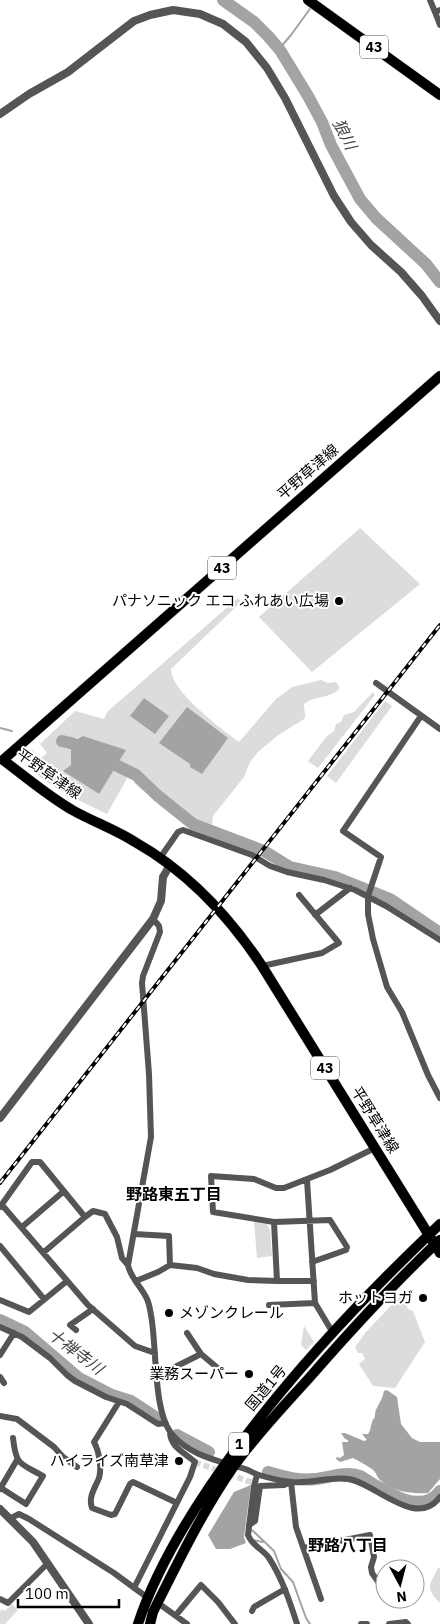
<svg xmlns="http://www.w3.org/2000/svg" width="440" height="1624" font-family="'IBM Plex Sans','Noto Sans JP',sans-serif">
<style>
.green{fill:#dcdcdc;fill-rule:evenodd}
.water{fill:#a3a3a3}
.lines{fill:none;stroke-linecap:round;stroke-linejoin:round}
.stream{stroke:#a3a3a3;stroke-width:2}
.river{stroke:#a3a3a3;stroke-width:12}
.minor-tunnel{stroke:#d9d9d9;stroke-width:6;stroke-dasharray:6 3;stroke-linecap:butt}
.primary-casing{stroke:#dbdbdb;stroke-width:11}
.trunk-casing{stroke:#dbdbdb;stroke-width:11}
.minor{stroke:#555;stroke-width:6}
.tertiary{stroke:#555;stroke-width:8}
.primary{stroke:#000;stroke-width:10}
.trunk{stroke:#000;stroke-width:10}
.rail-casing{stroke:#000;stroke-width:4}
.rail{stroke:#fff;stroke-width:2;stroke-dasharray:5.5;stroke-linecap:butt}
.poi-dot{fill:#000;stroke:#fff;stroke-width:2}
.labels{text-anchor:middle;stroke-width:4;stroke-linejoin:round;paint-order:stroke}
.shield{fill:#fff;stroke:#4c4c4c;stroke-width:1}
.shield-label{font-size:14px;font-weight:bold;fill:#000}
.street-label{font-size:15px;fill:#000;stroke:#fff}
.poi-label{font-size:15px;fill:#000;stroke:#fff;text-anchor:end}
.water-label{font-size:16px;font-style:italic;fill:#444;stroke:#fff}
.neighbourhood-label{font-size:16px;font-weight:bold;fill:#000;stroke:#fff}
</style>
<rect width="100%" height="100%" fill="#fff"/>
<path class="green" d="M360,528L420,584L312,672L259,617Z
M238,598L241,602L171,669C171,692 222,729 239,742L276,699L292,687L321,680L328,683L336,682L340,688C331,699 315,695 304,704L305,717L304,719L277,736L258,752L250,762L244,777L213,816L212,824L209,827L198,824L159,794L154,800L134,783L136,778L129,775L107,814C87,804 35,782 27,761L32,750L40,759L47,753L40,744L75,711L104,719L107,712ZM71,743L99,794L64,771L71,765Z
M373,692L375,695L318,768L308,761L327,736L334,731L336,724L341,722L344,715L354,712Z
M385,701L392,706L336,783L327,776Z
M254,1222L267,1224L270,1230L272,1256L257,1258Z
M402,1294L408,1309L413,1311L425,1342L395,1388L373,1386L359,1364L365,1359L362,1353H358L355,1347L366,1332Z
M304,1326L314,1342L306,1350L301,1345Z
M438,1568H440V1603C425,1588 429,1586 438,1568Z
M12,1604L18,1610L5,1624H0V1612L2,1609L5,1611Z"/>
<path class="water" d="M144,698L169,716L155,734L130,716Z
M187,707L228,738L202,774L190,767V764L159,743Z
M83,736L126,750L99,794L63,771L71,765V743Z
M387,1390L397,1397L401,1424L412,1438L420,1442H440V1479L428,1493C412,1494 392,1492 380,1480C377,1477 376,1472 373,1470C370,1467 357,1460 353,1458L340,1462L336,1459L337,1457L340,1458L344,1455L342,1442H348V1440L345,1439L341,1433H345L364,1441L367,1440L362,1434H368C372,1429 370,1422 375,1417C374,1408 382,1403 384,1391Z
M251,1485L244,1537L246,1543L230,1549H216L208,1535L234,1492Z"/>
<g class="lines">
<path class="stream" d="M279,49L291,35L312,6
M0,728L12,731
M250,1529L253,1531L274,1551L281,1569L293,1582L306,1618L310,1624
M253,1540L263,1542"/>
<path class="river" d="M223,0L254,22L268,36L280,50L308,96L322,122L331,145L360,199L376,218L426,264L440,282
M62,741L71,743L136,775L158,796L193,824L264,851L290,867L335,877L390,899L440,933
M0,1320L25,1332L79,1378L112,1395L131,1401L160,1420
M177,1435L209,1452
M268,1472C285,1477 299,1481 316,1479C331,1477 345,1471 360,1476C380,1488 420,1518 440,1491"/>
<path class="minor-tunnel" d="M195,1462L259,1485"/>
<g class="primary-casing">
<path id="primary" d="M308,0L440,95
M440,376L3,760C26,777 49,797 74,811C94,822 116,830 135,842C188,872 229,916 262,966L440,1253"/>
</g>
<g class="trunk-casing">
<path id="trunk" d="M138,1624C154,1575 181,1529 210,1486C275,1390 356,1304 440,1224
M150,1624L153,1612C178,1562 202,1512 234,1466C256,1435 284,1406 310,1377C351,1330 394,1283 440,1240"/>
</g>
<path class="minor" d="M430,0L435,12
M440,10L435,12L440,25
M376,683L440,729
M421,716L343,831L381,857L368,896V914L373,939L387,987L402,1012L428,1075L440,1098
M160,858L178,832L183,830L252,855L270,866L287,872L324,880L355,890L386,906L440,940
M315,915L350,888
M153,919L159,926L160,932L143,976L142,983L149,1074L151,1137L128,1265C130,1277 140,1285 146,1297C149,1302 150,1309 151,1315C157,1346 153,1410 171,1433C189,1456 220,1461 245,1469C250,1470 254,1474 259,1475C269,1478 281,1481 292,1482C311,1484 331,1476 348,1479C374,1482 416,1530 440,1497
M262,966L322,953L339,943L299,895
M307,1180L315,1303L333,1333
M2,1205L88,1305L135,1346L155,1353
M0,1207L32,1162H40L85,1217L93,1211L105,1214L117,1237L122,1258L128,1265
M274,1222L330,1220L347,1247L346,1250L312,1262
M22,1227L64,1191
M134,1234L169,1236L170,1265
M0,1246L44,1299
M44,1252L85,1217
M136,1281L158,1272L170,1265L197,1268L214,1274L248,1280L277,1281
M314,1281H277L274,1222L213,1212L211,1176L254,1179L276,1188H284L330,1170L375,1148
M0,1300L29,1312L67,1281
M269,1305L315,1303
M0,1327L22,1337L50,1358L67,1375L75,1381L106,1397L127,1404L158,1424L165,1423
M76,1330L70,1325L93,1309
M187,1333L201,1354L220,1370
M0,1355L14,1333
M157,1376L201,1354
M0,1377L4,1383
M119,1402L94,1442C99,1451 102,1468 99,1478C95,1488 88,1497 92,1508L111,1515L115,1514L130,1484L133,1482L177,1503
M0,1416L17,1419L54,1447L63,1457L77,1467
M257,1475L254,1486L248,1535C252,1546 263,1549 269,1558C282,1578 290,1602 297,1624
M1,1488L26,1504L43,1476C20,1463 16,1466 13,1438
M0,1489L17,1460
M11,1518L19,1514L29,1519L114,1573L148,1598
M249,1525L255,1521L260,1486L284,1485L291,1482L296,1527L321,1599
M304,1548L370,1535L374,1557L371,1567L372,1573L381,1586L385,1587
M134,1588L190,1477L195,1462C185,1453 170,1447 170,1432
M415,1594L416,1595
M0,1599L8,1603L47,1564
M158,1603L187,1624
M252,1611L254,1607L285,1589
M176,1615L201,1585L218,1602L235,1624
M361,1624H367
M389,1624L406,1622L408,1624"/>
<path class="tertiary" d="M0,114L29,94L68,72L134,21L150,15L173,10L200,14L223,24L246,42L267,68L285,98L334,196L351,222L371,245L401,272L422,296L440,321
M0,1118L153,919L161,901L163,877L170,865
M0,1509L33,1542L89,1624"/>
<use href="#primary" class="primary"/>
<use href="#trunk" class="trunk"/>
<g class="rail-casing">
<path id="rail" d="M0,1183L440,625"/>
</g>
<use href="#rail" class="rail"/>
</g>
<g class="poi-dot">
<circle cx="339" cy="601" r="5"/>
<circle cx="423" cy="1298" r="5"/>
<circle cx="169" cy="1313" r="5"/>
<circle cx="249" cy="1374" r="5"/>
<circle cx="179" cy="1461" r="5"/>
</g>
<g class="labels">
<g class="shield">
<rect x="360" y="35.5" width="28" height="23" rx="4"/>
<rect x="208" y="556.5" width="28" height="23" rx="4"/>
<rect x="311" y="1056.5" width="28" height="23" rx="4"/>
<rect x="229" y="1432.5" width="20" height="23" rx="4"/>
</g>
<g class="shield-label">
<text x="374" y="52">43</text>
<text x="222" y="573">43</text>
<text x="325" y="1073">43</text>
<text x="239" y="1449">1</text>
</g>
<g class="street-label">
<text transform="translate(308 472) rotate(-41)" y="5">平野草津線</text>
<text transform="translate(49 774) rotate(35)" y="5">平野草津線</text>
<text transform="translate(375 1120) rotate(58)" y="5">平野草津線</text>
<text transform="translate(266 1388) rotate(-50)" y="5">国道1号</text>
</g>
<g class="poi-label">
<text x="329" y="606">パナソニック エコ ふれあい広場</text>
<text x="413" y="1303">ホットヨガ</text>
<text x="179" y="1318" text-anchor="start">メゾンクレール</text>
<text x="239" y="1379">業務スーパー</text>
<text x="169" y="1466">ハイライズ南草津</text>
</g>
<g class="water-label">
<text transform="translate(345 134) rotate(63)" y="6">狼川</text>
<text transform="translate(76 1351) rotate(37)" y="6">十禅寺川</text>
</g>
<g class="neighbourhood-label">
<text x="174" y="1200">野路東五丁目</text>
<text x="348" y="1551">野路八丁目</text>
</g>
</g>
<g transform="translate(400 1584) rotate(173)"><circle r="24" fill="#ffffff" stroke="#999999"/>
<path d="M0-4L9 19L0 12L-9 19Z" fill="#000000"/>
<text y="-8" font-size="14" font-weight="bold" text-anchor="middle" fill="#000000">N</text>
</g>
<path d="M18 1599v8h101v-8" fill="none" stroke="#000000" stroke-width="2.5"/>
<text x="25" y="1599" font-size="15" fill="#000000" stroke="#ffffff" stroke-width="4" paint-order="stroke">100 m</text>
</svg>
